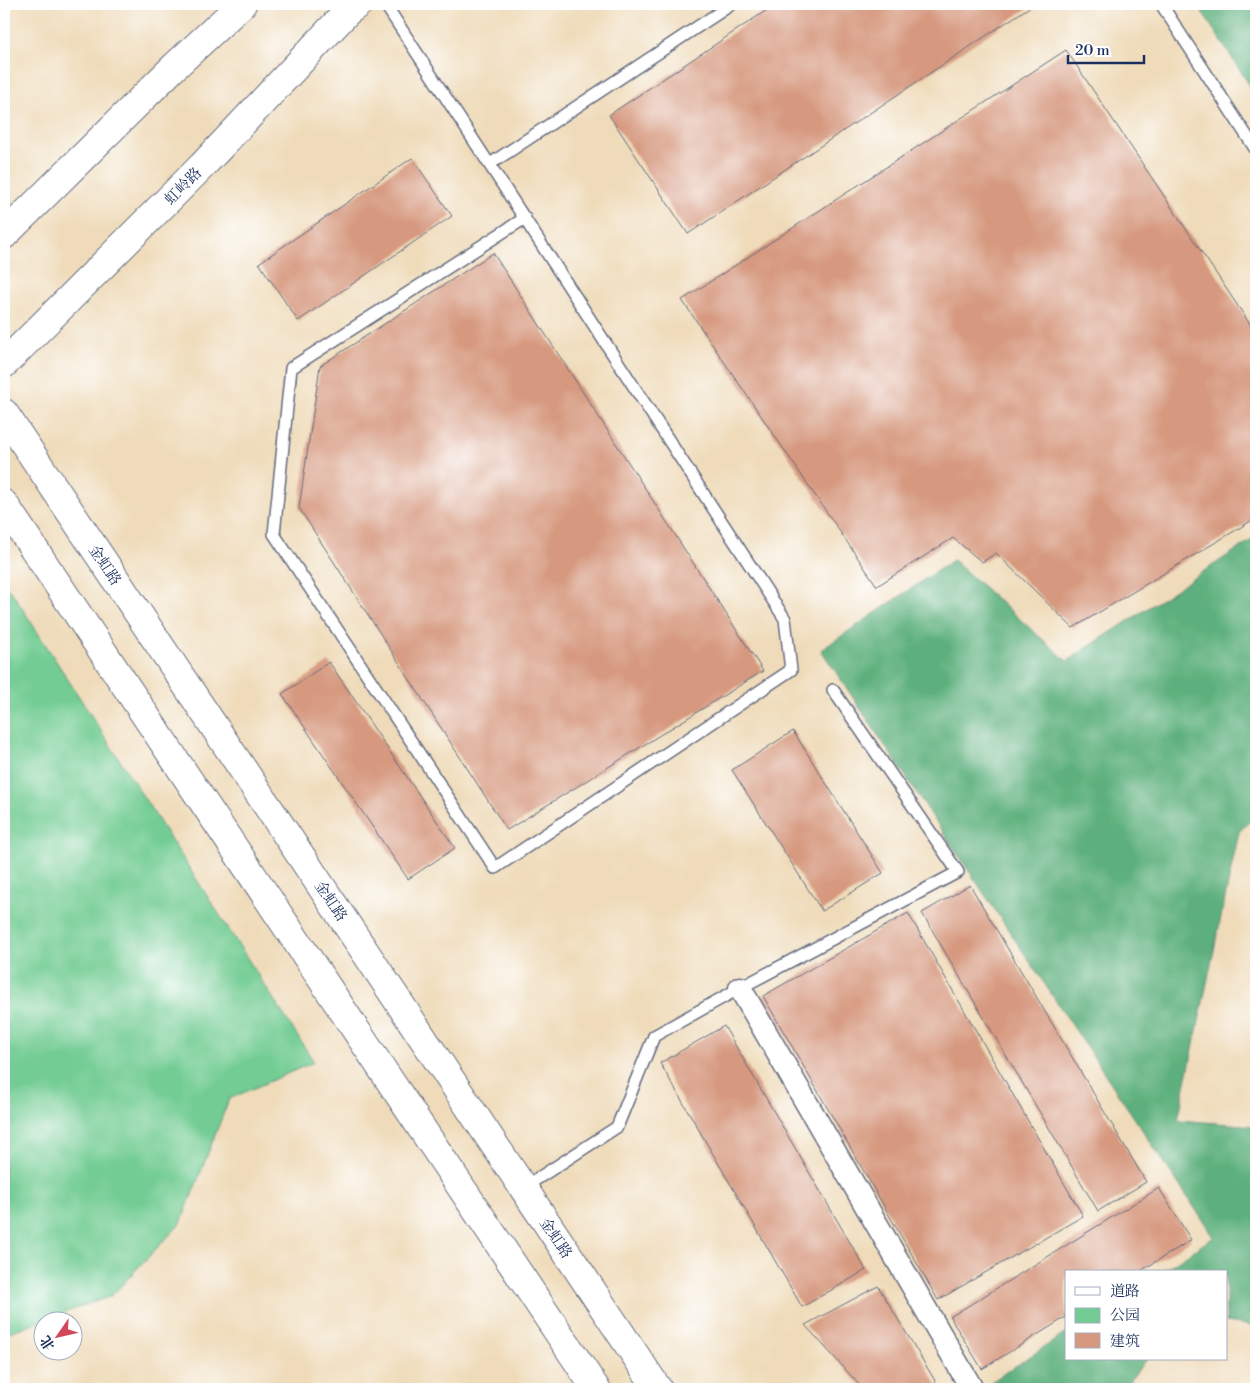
<svg xmlns="http://www.w3.org/2000/svg" width="1260" height="1393" font-family="'Libre Bodoni','Noto Serif SC',serif">
<style>
.green{fill:#72cc93;stroke:#467e78}
.forest{fill:#5db07d;stroke:#3c706e}
.building{fill:#d6987e}
.lines{fill:none;stroke-linecap:round;stroke-linejoin:round}
.lane-casing{stroke:#656b7e;stroke-width:14}
.street-casing{stroke:#656b7e;stroke-width:25}
.secondary-casing{stroke:#656b7e;stroke-width:30}
.primary-casing{stroke:#656b7e;stroke-width:30}
.lane{stroke:#fff;stroke-width:11}
.street{stroke:#fff;stroke-width:22}
.secondary{stroke:#fff;stroke-width:28}
.primary{stroke:#fff;stroke-width:28}
.labels{text-anchor:middle;stroke-width:4.5;stroke-linejoin:round;paint-order:stroke}
.street-label{font-size:15px;fill:#1b2f5e;stroke:#fff}
</style>
<rect width="100%" height="100%" fill="#fff"/>
<filter id="ink" filterUnits="userSpaceOnUse"><feTurbulence type="fractalNoise" baseFrequency=".02" numOctaves="2"/><feDisplacementMap in="SourceGraphic" scale="10" xChannelSelector="R" yChannelSelector="G"/><feConvolveMatrix kernelMatrix="1 2 1 2 8 2 1 2 1" color-interpolation-filters="sRGB"/></filter>
<filter id="wash" filterUnits="userSpaceOnUse"><feTurbulence type="fractalNoise" baseFrequency=".0096" numOctaves="4" result="noise"/><feDisplacementMap in="SourceGraphic" scale="20" xChannelSelector="R" yChannelSelector="G"/><feGaussianBlur stdDeviation="1.12" result="paint"/><feColorMatrix in="noise" values="0 0 0 0 0 0 0 0 0 0 0 0 0 0 0 0 0 1.4 0 .05"/><feComposite in="paint" operator="in"/></filter>
<g filter="url(#wash)">
<rect width="100%" height="100%" fill="#efdbba"/>
<path class="green" d="M4,585L11,591L314,1062L229,1099L181,1223L111,1296L4,1334Z"/>
<path class="forest" d="M1197,4H1256V95Z
M1256,537V815L1239,832L1178,1120L1256,1126V1326L1226,1322V1272H1161L1214,1237L821,650L953,560L1067,661Z
M1066,1333V1359H1147L1123,1389H998L991,1382Z"/>
<g id="blocks">
<path class="building" d="M776,4H1034L688,234L609,115Z
M1066,50L1256,333V518L1073,628L996,553L982,562L953,538L877,586L682,300Z
M412,158L452,216L298,321L259,263Z
M493,253L763,671L507,830L299,508L320,366Z
M329,662L455,848L408,879L282,694Z
M793,731L883,873L822,911L732,770Z
M970,885L1146,1182L1098,1211L922,913Z
M908,913L1083,1216L938,1300L763,996Z
M724,1026L866,1270L802,1307L660,1063Z
M1159,1188L1191,1240L1139,1272H1066V1317L982,1369L950,1317Z
M878,1286L940,1389H863L805,1325Z"/>
</g>
</g>
<g filter="url(#ink)">
<use href="#blocks" fill-opacity="0" stroke="#656b7e" stroke-width="1"/>
<g class="lines">
<g class="lane-casing">
<path id="lane" d="M385,4L785,619L791,670L495,868L274,534L291,368L525,218
M1161,4L1256,150
M490,164L732,4
M523,1188L617,1127L654,1036L740,988L958,872L833,690"/>
</g>
<g class="street-casing">
<path id="street" d="M740,988L972,1389"/>
</g>
<g class="secondary-casing">
<path id="secondary" d="M4,413L658,1389
M4,504L596,1389"/>
</g>
<g class="primary-casing">
<path id="primary" d="M4,235L173,68L242,4
M4,364L202,166L348,11L358,4
M4,505L5,506"/>
</g>
<use href="#lane" class="lane"/>
<use href="#street" class="street"/>
<use href="#secondary" class="secondary"/>
<use href="#primary" class="primary"/>
</g>
</g>
<g class="labels">
<g class="street-label">
<text transform="translate(183 186) rotate(-45)" y="5">虹岭路</text>
<text transform="translate(105 565) rotate(56)" y="5">金虹路</text>
<text transform="translate(331 901) rotate(56)" y="5">金虹路</text>
<text transform="translate(556 1238) rotate(56)" y="5">金虹路</text>
</g>
</g>
<rect width="1260" height="1393" fill="none" stroke="#fff" stroke-width="20"/>
<rect x="1065" y="1270" width="162" height="90" fill="#ffffff" stroke="#a4acbf"/>
<rect x="1075" y="1287" width="25" height="8" fill="#ffffff" stroke="#a4acbf"/>
<text x="1110" y="1296" font-size="15" fill="#1b2f5e">道路</text>
<rect x="1075" y="1308" width="25" height="15" fill="#72cc93" stroke="#a4acbf"/>
<text x="1110" y="1320" font-size="15" fill="#1b2f5e">公园</text>
<rect x="1075" y="1333" width="25" height="15" fill="#d6987e" stroke="#a4acbf"/>
<text x="1110" y="1346" font-size="15" fill="#1b2f5e">建筑</text>
<g transform="translate(58 1336) rotate(236)"><circle r="24" fill="#ffffff" stroke="#a4acbf"/>
<path d="M0-4L9 19L0 12L-9 19Z" fill="#d1495b"/>
<text y="-8" font-size="14" font-weight="bold" text-anchor="middle" fill="#1b2f5e">北</text>
</g>
<path d="M1068 55v8h76v-8" fill="none" stroke="#1b2f5e" stroke-width="2.5"/>
<text x="1075" y="55" font-size="15" fill="#1b2f5e" stroke="#ffffff" stroke-width="4" paint-order="stroke">20 m</text>
</svg>
